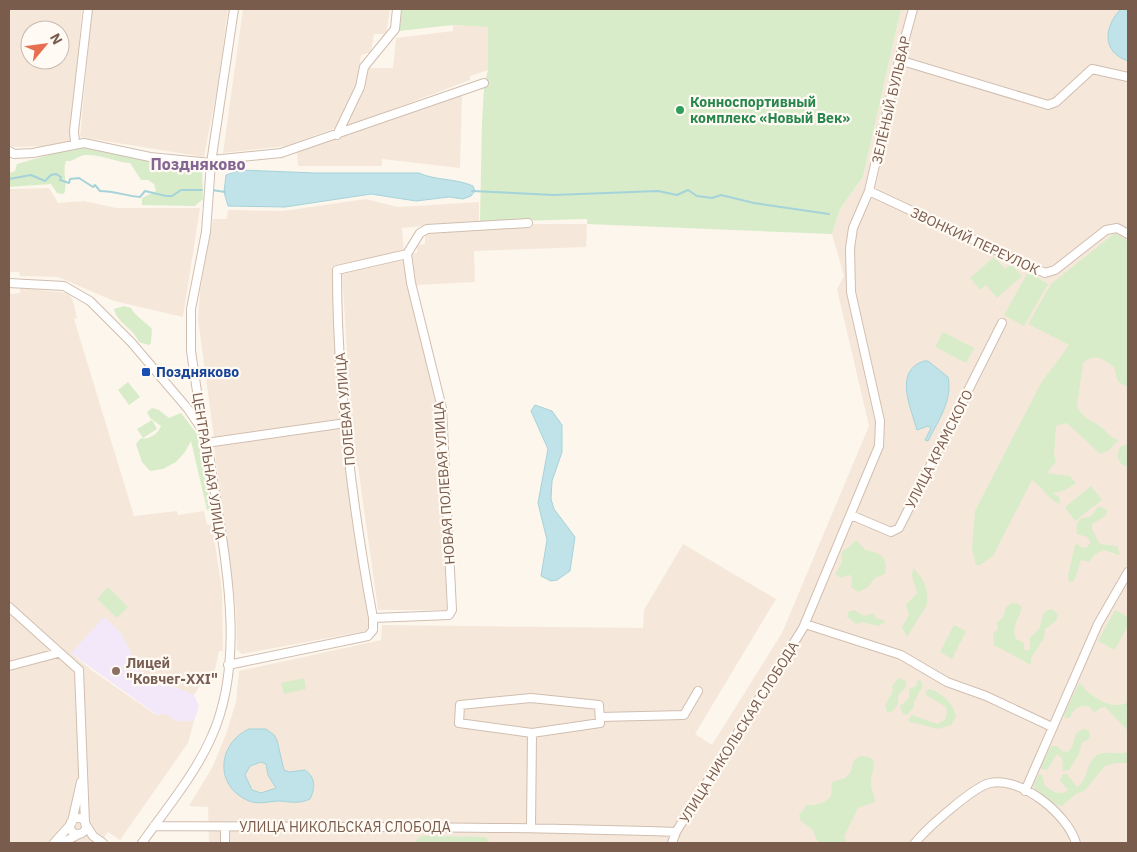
<svg xmlns="http://www.w3.org/2000/svg" width="1137" height="852" font-family="'IBM Plex Sans',sans-serif">
<style>
.residential{fill:#f5e8da;fill-rule:evenodd}
.education{fill:#f3e8fa}
.green{fill:#d8ecc9}
.water{fill:#bfe3e8;stroke:#a5d3da;fill-rule:evenodd}
.lines{fill:none;stroke-linecap:round;stroke-linejoin:round}
.stream{stroke:#a5d3da;stroke-width:2}
.minor-casing{stroke:#d1beb0;stroke-width:10}
.minor{stroke:#fff;stroke-width:8}
.leisure-dot{fill:#2e9e5b;stroke:#fffaf3;stroke-width:2}
.transit-dot{fill:#1a4fb4;stroke:#fffaf3;stroke-width:2}
.education-dot{fill:#8d6e63;stroke:#fffaf3;stroke-width:2}
.labels{text-anchor:middle;stroke-width:4.5;stroke-linejoin:round;paint-order:stroke}
.street-label{font-size:14px;fill:#7a5c4d;stroke:#fffaf3}
.leisure-label{font-size:14px;font-weight:bold;fill:#27864d;stroke:#fffaf3;text-anchor:start}
.transit-label{font-size:14px;font-weight:bold;fill:#164399;stroke:#fffaf3;text-anchor:start}
.education-label{font-size:14px;font-weight:bold;fill:#785e54;stroke:#fffaf3;text-anchor:start}
.quarter-label{font-size:16px;font-weight:bold;fill:#846695;stroke:#fffaf3}
</style>
<rect width="100%" height="100%" fill="#fdf6ec"/>
<path class="residential" d="M9,9H82L71,140L52,146L13,147L9,145ZM30,30H60V60H30Z
M92,9H228L218,84L204,157L80,137Z
M243,9H390L386,34H374L371,52L361,55L358,84L335,128L286,146L223,153Z
M901,9H1128V843H209L208,807L189,806L213,766L226,734L236,702L239,671L381,640L382,625L643,628L644,610L683,544L776,599L695,734L712,745L782,633L869,426L837,289L844,276L832,234L840,209L863,177Z
M453,25L488,27V70L470,76V80L346,127L364,86L366,68H393L396,38L453,31Z
M462,94L460,168L382,159V166H298L297,151Z
M49,188L58,203L84,201L116,208H200L183,317L114,301L58,277L20,276L19,272H9V189Z
M366,199L398,207L479,202V221L402,228L404,252L332,267L340,420L214,438L198,319L200,291L213,219H227L228,210L283,211Z
M532,224H587L586,247L474,251L475,282L416,285L412,253H417V245L425,244V232L532,227Z
M404,258L408,290L437,403L440,430L447,610H378L358,466L354,467L342,272Z
M20,288L68,293L72,298L77,318L74,319L134,516L177,511L178,515L204,511L207,525L212,524L222,590L223,651H219L212,683L203,681L194,695L141,674L121,633L71,653L90,669L156,715L166,714L176,721H194L188,743L120,840L108,832L100,843H9V289L11,294L20,293Z
M341,428L369,627L366,631L242,654L237,650L236,611L214,446Z"/>
<path class="education" d="M104,617L121,633L141,674L194,695L199,706L194,721H176L166,714L157,715L71,653Z"/>
<path class="green" d="M402,9H901L863,177L840,209L832,234L587,224V219L480,222L482,122L484,87L488,70V27L453,25L399,31Z
M87,147L150,160L202,166L203,199L195,206L142,205V198L156,191L154,184L148,180H141L130,163C115,162 101,154 85,155C77,156 74,162 66,161C62,172 68,183 64,194L57,193L51,184L9,187V173L15,171L17,164L73,148Z
M1115,233L1128,241V387L1118,382L1114,367C1104,360 1094,352 1083,363L1077,406C1083,420 1092,419 1102,428C1108,433 1110,438 1119,440L1108,451L1100,454L1067,423L1056,426L1054,455L1056,462L1047,473L1070,476L1076,483L1065,490L1053,493L1060,498L1059,504C1047,498 1042,487 1032,480L993,556L980,565H976L972,549L975,511L1041,383L1069,345L1028,324L1051,284Z
M994,257L1005,269L1011,264L1022,276L997,298L986,285L980,290L970,278Z
M1028,272L1048,284L1024,326L1004,315Z
M124,306L131,308C136,317 146,322 152,329L151,343L149,345L139,342C134,329 117,323 114,309Z
M943,332L974,348L966,363L935,347Z
M128,382L140,397L129,405L118,390Z
M152,408L159,410L169,418L181,413L197,434L212,513L207,510L191,441L185,452L176,462L163,469L150,471L142,462L136,444L141,438C149,440 158,434 161,426L150,418L147,412Z
M152,420L157,429L143,438L137,429Z
M1128,444V467L1121,464L1117,456L1120,447Z
M1091,486L1102,500L1075,521L1065,507Z
M1098,507L1104,508L1108,511L1104,517L1092,524V529L1100,544L1117,546L1120,555L1103,550L1094,555L1089,562L1081,560L1074,581L1069,582L1068,576L1075,545L1078,544L1080,547L1086,548L1091,542L1087,537L1077,534L1076,526L1080,519L1091,516Z
M857,540L865,550C879,553 889,556 885,574L875,578L868,587L858,592L851,587L852,576L848,575L841,578L835,574L842,562L841,553Z
M913,568C924,578 929,590 927,605L907,637L902,627L909,615L906,605L917,593L912,576Z
M108,587L128,607L117,618L97,599Z
M1012,603L1019,604L1022,608C1019,620 1011,625 1016,639L1024,643V649L1027,651L1030,649V638L1039,629L1044,612L1052,609L1058,614L1056,621L1045,629L1044,638L1031,658V665L994,645L993,633L998,630L997,622L1003,618L1006,607Z
M854,610L864,616L873,613L877,619L884,620L885,622L878,626L862,622L856,624L847,617L848,612Z
M1115,610L1128,617V625L1115,650L1098,641Z
M954,625L966,631L952,659L940,652Z
M304,678L306,689L284,694L281,683Z
M899,678L906,681V687L898,695V704L893,711L887,713L885,705L893,691L892,686Z
M918,680H920L923,686L914,702V707L907,715L903,714L900,706L909,698V689L916,686Z
M1079,683C1084,685 1083,688 1087,691C1098,701 1115,710 1128,702V731L1105,707L1100,708L1094,713L1090,707C1081,704 1073,708 1070,718H1065L1064,714Z
M929,689C942,693 954,703 956,717L951,725L939,729L910,722L908,720L912,715L937,724L945,720L947,713L946,707L926,695V691Z
M1083,729L1089,730L1090,738L1082,743L1079,754L1069,770L1063,771L1062,758L1057,754L1047,770L1042,769L1040,767L1051,746H1057L1062,751L1068,752L1072,747L1076,733Z
M1128,752V763H1116L1105,766L1085,790L1076,794L1062,806C1055,806 1035,792 1033,785L1039,774L1042,775L1045,786C1052,791 1060,797 1068,790L1060,781L1062,775L1067,774L1077,787C1090,779 1084,760 1100,754C1109,751 1119,755 1128,752Z
M860,756C882,756 871,770 871,783C871,789 875,796 875,802L858,808L844,837L847,843H818L813,830L801,821L799,815L807,805C818,805 824,804 831,796L832,782L845,778L850,773L854,760Z
M421,836L486,837L490,843H414Z"/>
<path class="water" d="M1121,9H1128V61C1101,52 1104,26 1121,9Z
M241,170L315,173H419C437,181 455,178 473,186L475,191L471,196L463,199L449,197L416,201L371,194L285,207L228,206L224,192L226,175Z
M924,361H928L948,377C953,400 938,421 928,441L925,440L931,428L928,426L917,430C911,408 893,371 924,361Z
M535,405L552,411L562,425V452L552,481L551,499L554,509L575,537L570,571L557,580L551,581L541,576L547,540L538,503L548,449L531,411Z
M249,729H266L274,735L277,740L284,770L289,772L305,770C315,777 316,787 310,799C300,804 290,802 280,801C269,801 259,805 249,801C213,786 218,743 249,729ZM261,762L266,764L268,775L276,788L261,793L252,790L245,775L250,766Z"/>
<g class="lines">
<path class="stream" d="M9,179L31,175L45,181L51,175L56,174L61,177L60,180L69,183L70,179L79,178L93,187L95,185L100,191C115,191 126,196 140,197L145,191L166,196H172L181,190H202
M212,190L225,192
M472,191L554,195L658,191L677,195L688,190L697,196L712,198L721,195L754,203L829,214"/>
<g class="minor-casing">
<path id="minor" d="M899,60L1048,105L1056,102L1092,69L1128,77
M337,135L360,87L364,67L395,29L397,9
M75,143L74,131L88,9
M9,151L14,154L33,153L84,143L150,157L211,163
M212,160L281,153L484,83
M869,191L1045,273L1055,270L1106,230L1117,228L1128,234
M9,283L64,286L90,301L131,342L188,409L201,428
M206,443L346,423
M851,515L891,532L899,528L1002,323
M9,607L79,670L85,823
M373,618C352,504 337,387 337,270L407,254
M805,624L901,655L947,682L986,696L1052,727
M228,665L368,636L373,630V618L449,615L452,610L442,408L411,283L407,254L420,233L427,229L528,223
M9,666L58,653
M600,717L684,715L698,691
M1025,791L1098,624L1128,572
M70 826a8 8 0 1 1 16 0a8 8 0 1 1-16 0Z
M72,822L81,782
M86,825L93,836L103,843
M154,826C328,827 502,826 676,832L803,628L879,446L880,421L851,292L850,248L853,228L869,191L899,60L913,9
M225,827V843
M531,827L532,733L600,723L599,705L531,698L460,705L459,723L532,733
M54,843L71,824
M62,843L79,834
M142,843C166,809 194,776 211,738C250,653 221,542 209,453L203,432L191,351V309L206,232L211,163L234,9
M672,843L676,832
M915,843C926,829 973,787 990,783C1021,776 1068,815 1076,843"/>
</g>
<use href="#minor" class="minor"/>
</g>
<circle class="leisure-dot" cx="680" cy="110" r="5"/>
<rect class="transit-dot" x="141" y="367" width="10" height="10" rx="2.5"/>
<circle class="education-dot" cx="116" cy="671" r="5"/>
<g class="labels">
<g class="street-label">
<text transform="translate(891 100) rotate(-77)" y="5">ЗЕЛЁНЫЙ БУЛЬВАР</text>
<text transform="translate(975 241) rotate(25)" y="5">ЗВОНКИЙ ПЕРЕУЛОК</text>
<text transform="translate(345 409) rotate(-95)" y="5">ПОЛЕВАЯ УЛИЦА</text>
<text transform="translate(939 449) rotate(-63)" y="5">УЛИЦА КРАМСКОГО</text>
<text transform="translate(209 466) rotate(81)" y="5">ЦЕНТРАЛЬНАЯ УЛИЦА</text>
<text transform="translate(444 483) rotate(-94)" y="5">НОВАЯ ПОЛЕВАЯ УЛИЦА</text>
<text transform="translate(739 732) rotate(-58)" y="5">УЛИЦА НИКОЛЬСКАЯ СЛОБОДА</text>
<text x="345" y="832">УЛИЦА НИКОЛЬСКАЯ СЛОБОДА</text>
</g>
<g class="leisure-label">
<text x="690" y="107">Конноспортивный<tspan x="690" dy="16">комплекс «Новый Век»</tspan></text>
</g>
<g class="transit-label">
<text x="156" y="377">Поздняково</text>
</g>
<g class="education-label">
<text x="126" y="668">Лицей<tspan x="126" dy="16">"Ковчег-XXI"</tspan></text>
</g>
<g class="quarter-label">
<text x="198" y="170">Поздняково</text>
</g>
</g>
<rect width="1137" height="852" fill="none" stroke="#7a5c4d" stroke-width="20"/>
<g transform="translate(45 45) rotate(61)"><circle r="24" fill="#fffaf3" stroke="#cabbb1"/>
<path d="M0-4L9 19L0 12L-9 19Z" fill="#e76f51"/>
<text y="-8" font-size="14" font-weight="bold" text-anchor="middle" fill="#7a5c4d">N</text>
</g>
</svg>
